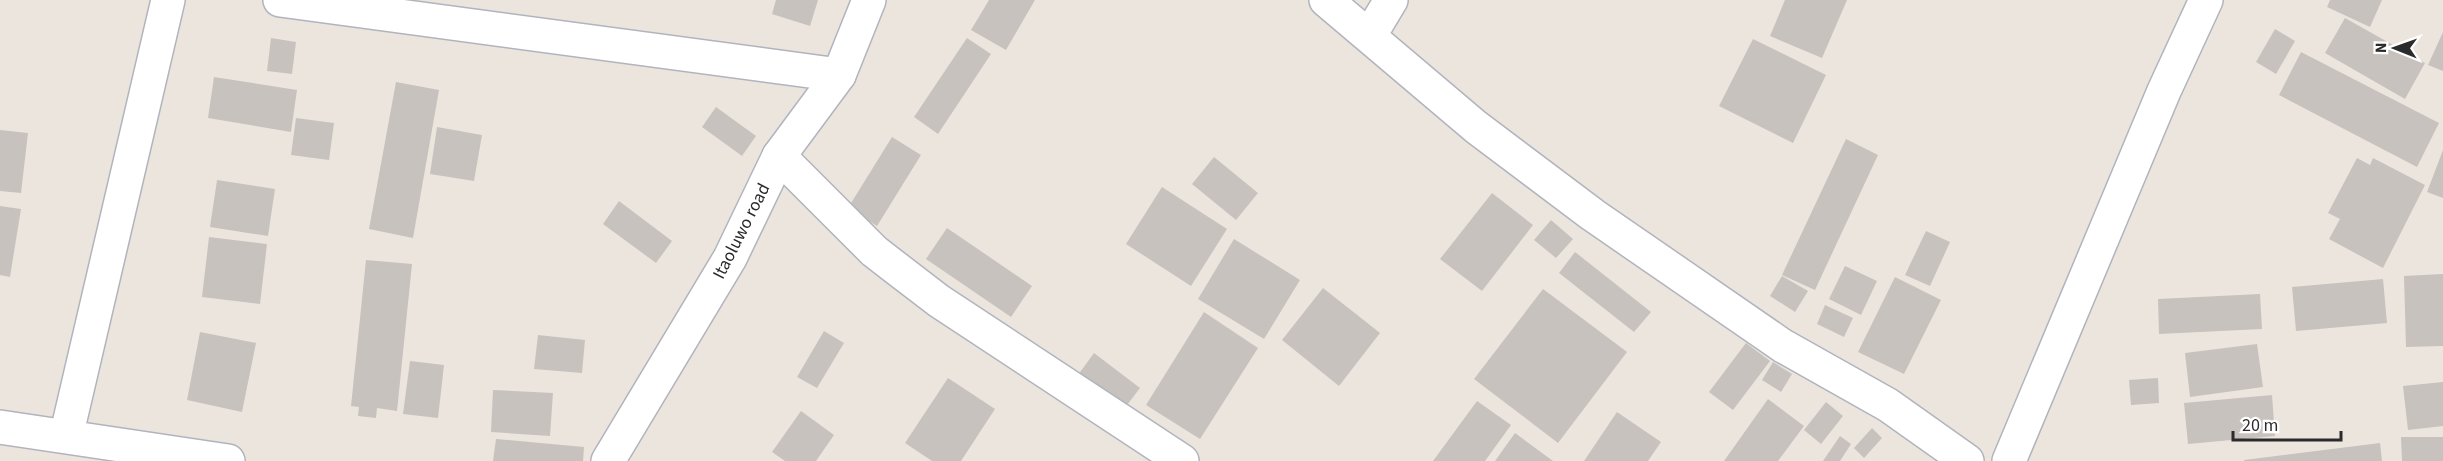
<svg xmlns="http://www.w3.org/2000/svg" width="2443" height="461" font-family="'Source Sans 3',sans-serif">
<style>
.building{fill:#c7c2bd}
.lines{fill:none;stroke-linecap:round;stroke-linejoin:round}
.street-casing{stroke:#b1b4bd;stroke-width:36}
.secondary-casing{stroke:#b1b4bd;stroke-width:36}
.street{stroke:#fff;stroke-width:33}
.secondary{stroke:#fff;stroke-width:33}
.labels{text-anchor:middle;stroke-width:6;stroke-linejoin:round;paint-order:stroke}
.street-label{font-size:18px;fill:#2b2b2b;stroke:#fff}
</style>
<rect width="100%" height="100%" fill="#ece5de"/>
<path class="building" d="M776,0H818L810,26L772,14Z
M989,0H1035L1006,50L971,30Z
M1785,0H1847L1822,58L1770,36Z
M2330,0H2382L2370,27L2327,7Z
M2345,18L2425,63L2405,99L2325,53Z
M2275,29L2295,41L2276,74L2256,62Z
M2443,32V71L2428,65Z
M271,38L296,42L292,74L267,71Z
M967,38L991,54L938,134L914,117Z
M1753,39L1826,75L1793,143L1719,106Z
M2301,52L2439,123L2417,167L2279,95Z
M214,77L297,90L291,132L208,118Z
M396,82L439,90L413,238L369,229Z
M716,107L756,136L742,156L702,127Z
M296,118L334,123L329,160L291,155Z
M437,127L482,135L474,181L430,174Z
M0,130L28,133L21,193L0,191Z
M892,137L921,155L877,226L848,208Z
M1846,139L1878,155L1815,290L1782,275Z
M2443,150V198L2427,192Z
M1214,157L1258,193L1236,220L1192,184Z
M2357,158L2370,165L2373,158L2425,185L2383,268L2329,239L2340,219L2328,213Z
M217,180L275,189L268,236L210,227Z
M1162,187L1227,229L1191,286L1126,244Z
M1492,193L1533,225L1482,291L1440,259Z
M619,201L672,241L656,263L603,224Z
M0,206L21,209L10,277L0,275Z
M1551,220L1573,239L1556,258L1534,240Z
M947,228L1032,286L1011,317L926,259Z
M1926,231L1950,242L1930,286L1905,275Z
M209,237L267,244L260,304L202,297Z
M1234,239L1300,280L1264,339L1198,299Z
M1575,252L1651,312L1634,332L1559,273Z
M366,260L412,264L397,411L377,408L376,418L358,416L359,407L351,406Z
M1845,266L1877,281L1861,315L1829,299Z
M2443,274V346L2406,347L2404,276Z
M1782,276L1808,291L1795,312L1770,296Z
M1895,277L1941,300L1904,374L1858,352Z
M2383,279L2387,323L2296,331L2292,287Z
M1323,288L1380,333L1339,386L1282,340Z
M1543,289L1627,352L1558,443L1474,379Z
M2260,294L2262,329L2159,334L2158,299Z
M1825,305L1853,318L1844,337L1817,324Z
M1204,312L1258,348L1200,439L1146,405Z
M824,331L844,343L817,388L797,377Z
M200,332L256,343L242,412L187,400Z
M538,335L585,340L582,373L534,369Z
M1746,343L1770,361L1733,410L1709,392Z
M2257,344L2263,387L2190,397L2185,353Z
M1094,353L1140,388L1124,409L1078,375Z
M410,361L444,365L438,418L403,414Z
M1773,362L1792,374L1781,392L1762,380Z
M948,378L995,409L961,461H932L905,443Z
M2158,378L2159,403L2131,405L2129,380Z
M2443,382V426L2408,430L2403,386Z
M493,390L553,393L550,436L491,432Z
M2272,395L2275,436L2188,444L2184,403Z
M1768,399L1804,426L1778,461H1724Z
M1477,401L1511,425L1485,461H1433Z
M1826,402L1843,416L1821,444L1804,430Z
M801,411L834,435L816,461H785L772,452Z
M1617,412L1661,442L1648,461H1584Z
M1872,428L1882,438L1864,458L1854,448Z
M1515,433L1553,461H1495Z
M1840,436L1851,444L1840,461H1823Z
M2401,437H2443V461H2402Z
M496,439L584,447L583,461H493Z
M2380,443L2382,461H2244V460Z"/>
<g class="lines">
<g class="street-casing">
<path id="street" d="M280,0L839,75
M1326,0L1476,127L1593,215L1783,346L1888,405L1967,461
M1370,35L1391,0
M779,156L874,251L892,265L939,301L1182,461
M0,427L228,461
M66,437L168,0
M2009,461L2164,91L2206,0"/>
</g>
<g class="secondary-casing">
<path id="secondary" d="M608,461L730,258L779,156L839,75L869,0"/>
</g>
<use href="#street" class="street"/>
<use href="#secondary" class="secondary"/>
</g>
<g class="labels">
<g class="street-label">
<text transform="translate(741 231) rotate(-63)" y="6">Itaoluwo road</text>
</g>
</g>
<g transform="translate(2395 48) rotate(271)" stroke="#ffffff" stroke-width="4.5" paint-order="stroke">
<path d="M0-4.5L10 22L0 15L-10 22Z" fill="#2b2b2b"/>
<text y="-9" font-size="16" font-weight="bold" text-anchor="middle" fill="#2b2b2b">N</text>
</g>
<path d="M2233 431v9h108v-9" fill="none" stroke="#2b2b2b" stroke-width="3"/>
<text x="2242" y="431" font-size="18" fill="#2b2b2b" stroke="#ffffff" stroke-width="4.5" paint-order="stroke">20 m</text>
</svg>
